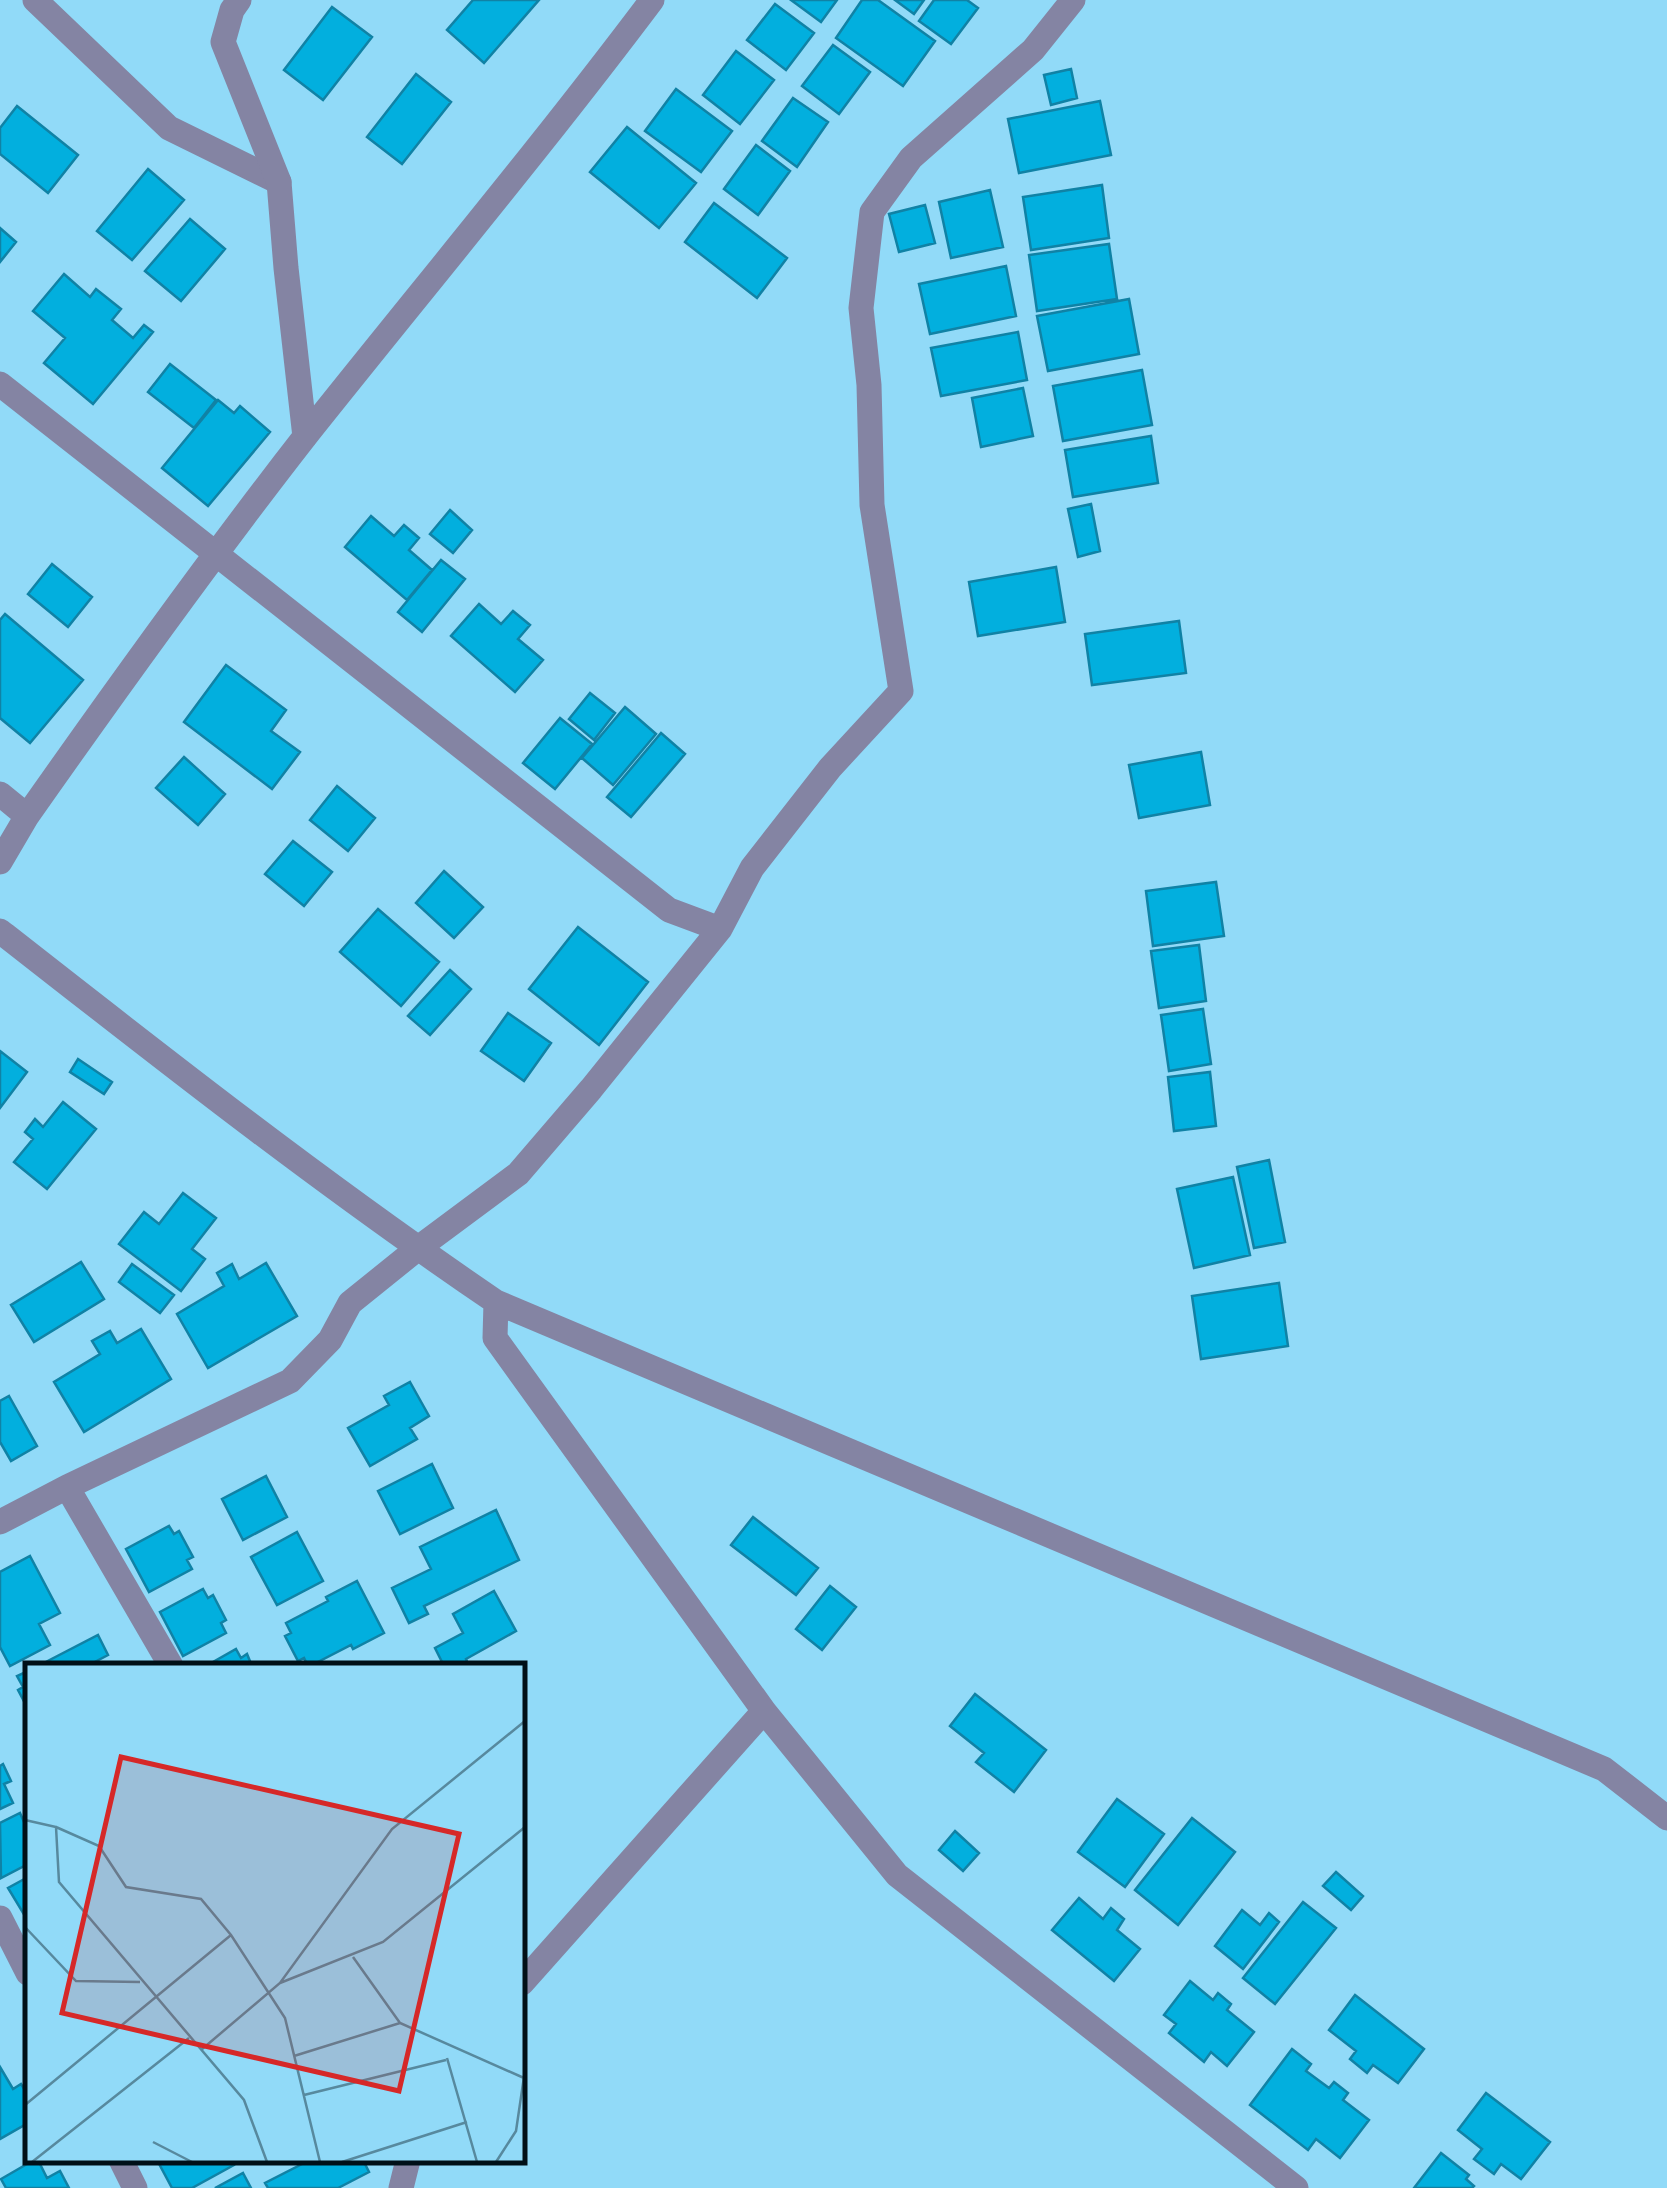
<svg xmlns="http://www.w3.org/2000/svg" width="1667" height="2188" font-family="'Fira Sans',sans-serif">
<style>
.building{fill:#02afde;stroke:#1082a5;stroke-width:2.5}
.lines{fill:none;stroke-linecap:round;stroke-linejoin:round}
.lane{stroke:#8484a3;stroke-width:25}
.street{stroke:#8484a3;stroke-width:25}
.inset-road{fill:none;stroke:#57899e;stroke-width:2.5}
.view{fill:#d62828;fill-opacity:0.15;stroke:#d62828;stroke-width:5}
.inset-edge{fill:none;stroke:#001018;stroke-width:5}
</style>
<rect width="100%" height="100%" fill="#91daf8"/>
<path class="building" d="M473,0H539L484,63L447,30Z
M791,0H837L821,22Z
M862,0H878L935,41L903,86L836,38Z
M895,0H924L914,14Z
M934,0H967L978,8L951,44L919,21Z
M775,4L814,33L786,70L747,40Z
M332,7L372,37L323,100L284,70Z
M833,45L870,72L839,114L802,86Z
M736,51L774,80L740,124L703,95Z
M1071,69L1077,98L1051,105L1044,75Z
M416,74L451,102L402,164L367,137Z
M676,89L732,131L701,172L645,131Z
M793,98L828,122L797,167L762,141Z
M1100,101L1111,155L1019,173L1008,119Z
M17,106L78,155L48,193L0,154V128Z
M627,127L696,183L659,228L590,172Z
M756,145L790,171L758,215L724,189Z
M148,169L184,200L132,260L97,231Z
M1102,185L1109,238L1031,250L1023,197Z
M990,190L1003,247L951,258L939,202Z
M714,203L787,258L757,298L685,242Z
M925,205L935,243L899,252L889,214Z
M190,219L225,249L181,301L145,271Z
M0,228L16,242L0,262Z
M1109,244L1117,299L1037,311L1029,255Z
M1006,266L1016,316L930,334L919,284Z
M64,274L90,297L96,289L121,309L112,320L133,338L144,325L153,332L93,404L44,363L65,338L33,311Z
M1129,299L1139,354L1048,371L1037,316Z
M1018,332L1027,380L941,396L931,348Z
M170,364L216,400L194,428L148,392Z
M1142,370L1152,425L1063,441L1053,386Z
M1023,388L1033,436L981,447L972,398Z
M218,400L234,413L240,406L270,432L208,506L162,468Z
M1151,436L1158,483L1073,497L1065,450Z
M1091,504L1100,551L1078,557L1068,509Z
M450,510L472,530L453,553L430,534Z
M371,516L394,536L404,525L419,538L409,550L432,570L407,600L345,547Z
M441,560L465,579L422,632L398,612Z
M52,564L92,597L68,627L28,594Z
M1056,567L1065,622L978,636L969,582Z
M479,604L501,624L513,611L530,625L518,639L543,660L515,692L451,636Z
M5,614L83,680L30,743L0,718V620Z
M1179,621L1186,673L1092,685L1085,634Z
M226,665L286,710L271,731L300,752L272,789L184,722Z
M590,693L615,713L594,740L569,719Z
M625,707L656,734L613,785L582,758Z
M560,718L592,744L555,789L523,763Z
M661,733L685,754L631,817L607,797Z
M1201,752L1210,805L1139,818L1129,765Z
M184,757L225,794L198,825L156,788Z
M337,786L375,818L348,851L310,820Z
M293,841L332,872L304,906L265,874Z
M444,871L483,907L454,938L416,903Z
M1216,882L1224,936L1153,946L1146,891Z
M378,909L439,962L401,1006L340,952Z
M578,927L648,982L599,1045L529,989Z
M1199,945L1206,1001L1159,1008L1151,951Z
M450,970L471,989L430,1035L408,1016Z
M1203,1009L1211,1064L1169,1071L1161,1015Z
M508,1013L551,1043L524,1081L481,1051Z
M0,1051L27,1072L0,1108Z
M78,1059L112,1082L104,1094L70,1072Z
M1210,1072L1216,1126L1174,1131L1168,1077Z
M63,1102L96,1129L47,1189L14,1162L33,1139L25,1132L35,1119L43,1127Z
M1269,1160L1285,1242L1254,1248L1237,1167Z
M1233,1177L1250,1255L1194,1268L1177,1189Z
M183,1193L216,1218L192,1249L205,1259L181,1291L119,1244L144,1212L159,1224Z
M81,1262L104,1299L34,1342L11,1305Z
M266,1263L297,1316L208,1368L177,1314L224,1286L217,1273L232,1264L239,1279Z
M132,1264L174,1295L160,1313L119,1282Z
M1279,1283L1288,1346L1201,1359L1192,1296Z
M141,1329L171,1379L84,1432L54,1382L100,1354L92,1341L110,1331L117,1343Z
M410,1382L429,1416L410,1428L417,1439L370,1466L348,1428L389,1405L384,1396Z
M9,1396L37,1446L11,1461L0,1442V1401Z
M432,1464L453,1508L400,1534L378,1491Z
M266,1476L287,1517L243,1540L222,1499Z
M496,1510L519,1560L424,1606L428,1614L409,1623L392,1588L431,1569L420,1547Z
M753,1517L818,1568L796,1595L731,1545Z
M169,1526L174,1534L179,1531L193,1557L187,1560L192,1569L149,1592L126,1549Z
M297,1532L323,1581L277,1605L251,1557Z
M30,1556L60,1613L39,1624L50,1645L10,1666L0,1647V1572Z
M357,1581L384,1633L353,1649L351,1645L310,1666H308L304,1658L298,1661L285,1636L291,1633L286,1623L328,1601L326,1597Z
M830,1586L856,1607L822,1650L796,1629Z
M203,1589L208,1598L213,1595L226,1620L221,1623L226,1633L183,1656L160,1612Z
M494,1591L516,1631L466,1659L468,1664L465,1666H444L435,1648L463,1633L453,1614Z
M98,1635L108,1655L87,1666H38Z
M236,1649L241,1658L247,1654L252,1666H206Z
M28,1671V1709L18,1690L23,1687L17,1676Z
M975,1694L1046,1750L1014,1792L976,1762L984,1753L950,1726Z
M3,1764L11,1781L4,1784L13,1803L0,1809V1766Z
M1117,1799L1164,1834L1125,1887L1078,1852Z
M20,1813L24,1822L28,1820V1864L1,1878L0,1823Z
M1192,1818L1235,1852L1178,1925L1135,1890Z
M955,1831L979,1853L963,1871L939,1850Z
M1336,1872L1363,1896L1351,1910L1323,1886Z
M28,1877V1921L8,1888Z
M1079,1898L1103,1919L1111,1908L1124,1919L1117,1930L1140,1949L1114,1981L1052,1930Z
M1303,1902L1336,1928L1275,2004L1243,1978Z
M1242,1910L1260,1925L1269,1913L1279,1922L1243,1969L1215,1946Z
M1190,1981L1213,2000L1218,1993L1231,2004L1227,2010L1254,2032L1227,2066L1211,2052L1204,2062L1169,2033L1176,2024L1164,2015Z
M1355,1995L1424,2049L1398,2083L1373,2065L1367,2073L1350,2059L1356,2051L1329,2030Z
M1292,2049L1311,2064L1306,2071L1329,2088L1334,2082L1348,2093L1343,2100L1369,2120L1340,2158L1316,2139L1308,2150L1250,2105Z
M0,2067L13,2089L21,2084L28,2095V2123L0,2139Z
M1486,2093L1550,2142L1521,2179L1501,2164L1494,2174L1474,2159L1482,2149L1458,2130Z
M1441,2153L1469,2175L1466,2179L1474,2186L1472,2188H1414Z
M34,2160H38L47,2178L60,2171L69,2188H6L1,2179Z
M157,2160H232L234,2165L192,2188H172Z
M310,2160H363L369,2172L338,2188H268L265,2183Z
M243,2173L251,2188H215Z"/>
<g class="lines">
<path class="lane" d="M35,0L169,128L279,182"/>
<path class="street" d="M239,0L232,10L223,42L279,182L286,268L305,437
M0,384L669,910L720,929
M0,794L27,816
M0,862L27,816C117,688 208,561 304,438C420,292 540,149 652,0
M0,931C162,1058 325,1186 496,1302L1604,1769L1667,1818
M496,1302L495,1338L764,1711L897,1875L1296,2188
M67,1487L171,1666
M0,1522L67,1487L290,1381L330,1340L350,1303L417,1249L518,1174L591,1089L720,929L752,868L830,768L901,691L872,505L869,385L861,308L872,212L911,158L1033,50L1073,0
M0,1918L28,1973
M522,1983L764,1711
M121,2160L135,2188
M401,2188L408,2160"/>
</g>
<g transform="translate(25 1663)">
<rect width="500" height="500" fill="#91daf8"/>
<path class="inset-road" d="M0,157L31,164L34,219L219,437L242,499M31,164L74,183L101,224L176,236L206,272L260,355L295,499M0,264L51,318L115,319M328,294L375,360L499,415M255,320L358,279L500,164M176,387L255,320L367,166L500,58M269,393L375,360M422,395L452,499M279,432L421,397M0,442L206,272M128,479L167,499M7,499L164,375M317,499L442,459M471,499L491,468L500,407"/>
<path class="view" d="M96,94L434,171L374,428L37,350Z"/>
<rect width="500" height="500" class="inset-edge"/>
</g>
</svg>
